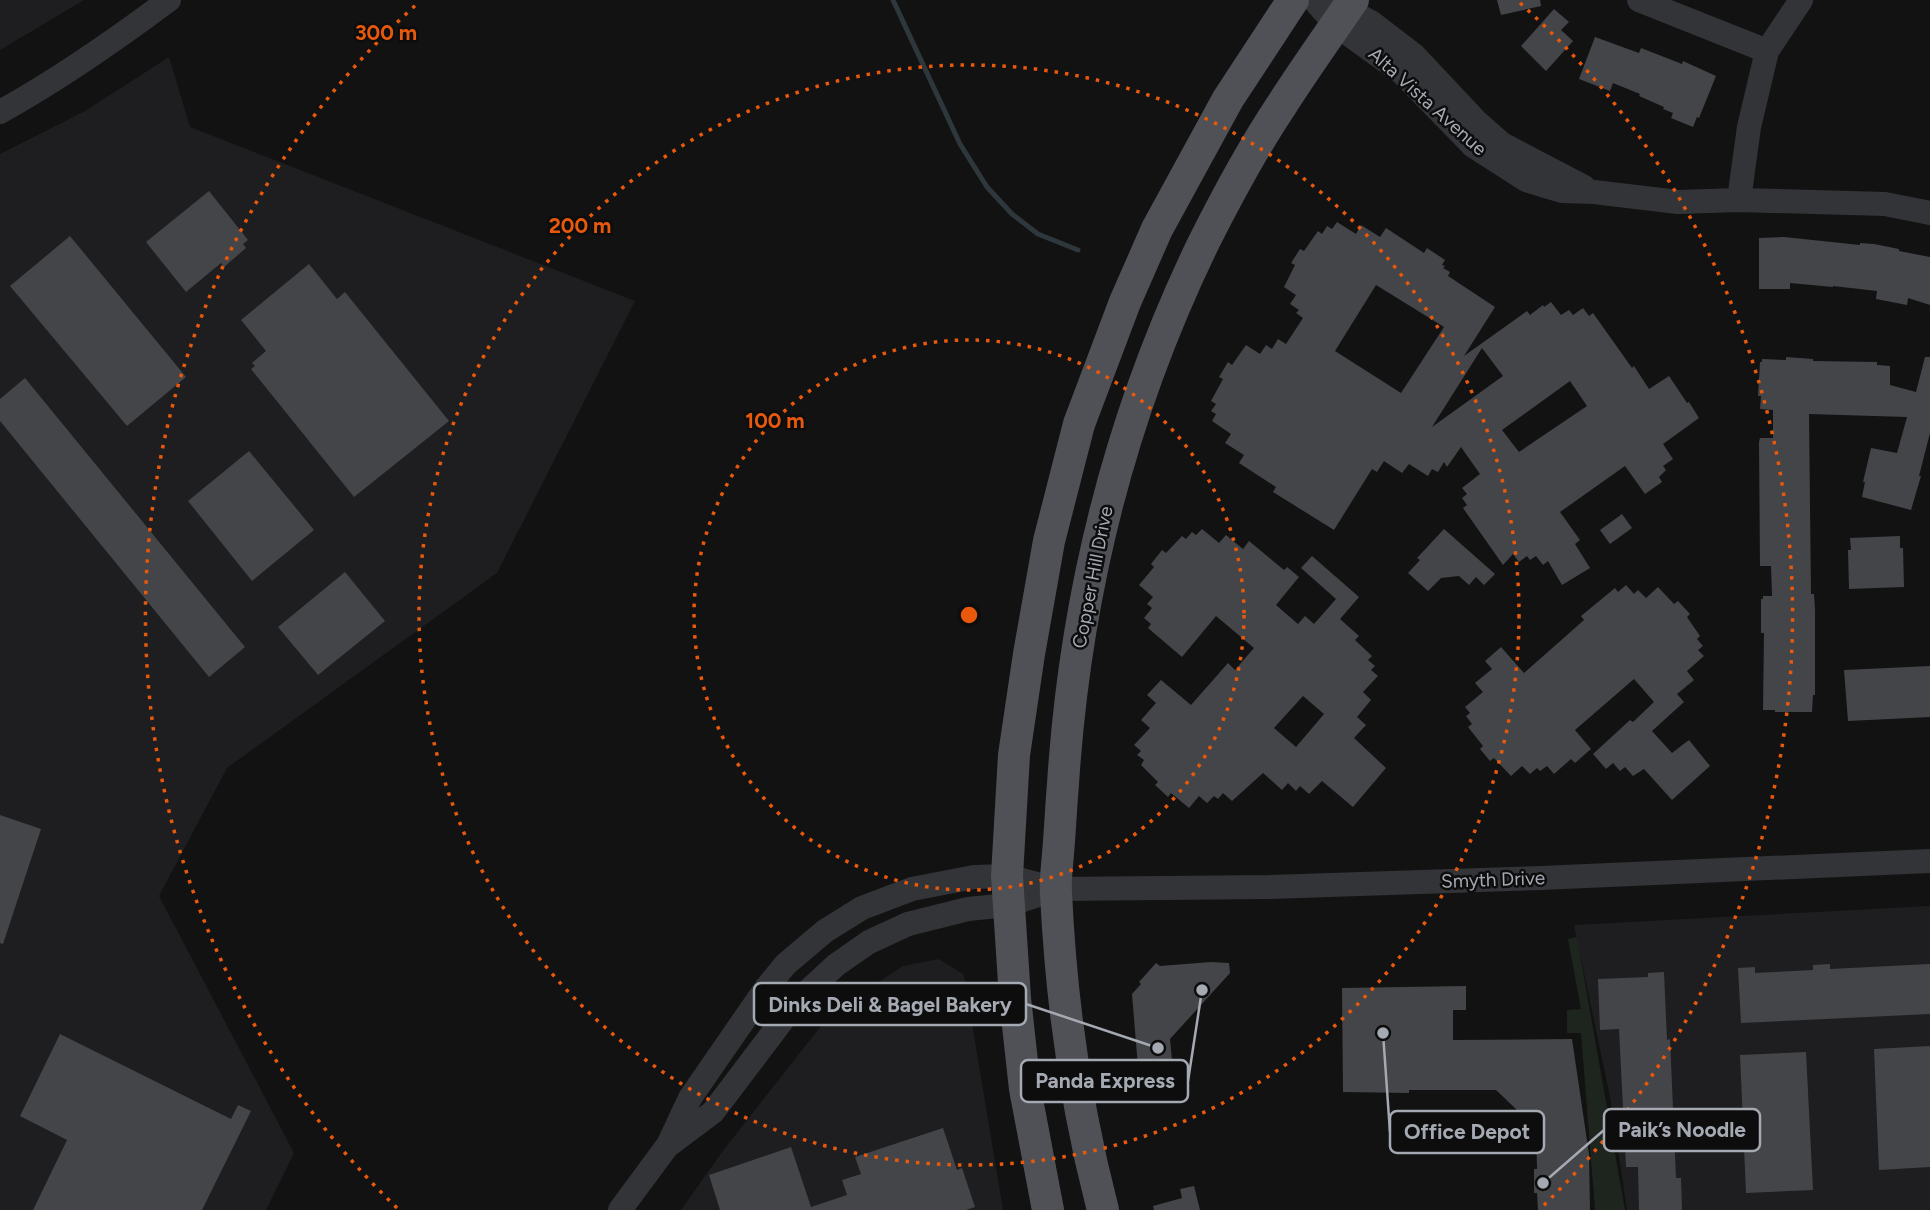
<svg xmlns="http://www.w3.org/2000/svg" width="1930" height="1210" font-family="Figtree,sans-serif">
<style>
.built{fill:#1e1e20}
.green{fill:#1e251f}
.lines{fill:none;stroke-linecap:round;stroke-linejoin:round}
.stream{stroke:#2e373c;stroke-width:5}
.building{fill:#434548;fill-rule:evenodd}
.minor{stroke:#333437;stroke-width:24}
.major{stroke:#4f5156;stroke-width:32}
.ring{fill:none;stroke:#e8590c;stroke-width:3.5;stroke-dasharray:3.5 7}
.labels{text-anchor:middle;stroke-width:5;stroke-linejoin:round;paint-order:stroke}
.street-label{font-size:19px;fill:#a4a9b2;stroke:#0d0d0e}
.centre{fill:#e8590c;stroke:#0d0d0e;stroke-width:3.5}
.ring-label{font-size:21px;text-anchor:middle;font-weight:bold;fill:#e8590c;stroke:#0d0d0e;stroke-width:5;stroke-linejoin:round;paint-order:stroke}
.leader{fill:none;stroke:#a4a9b2;stroke-width:2.5}
.callout-dot{fill:#a4a9b2;stroke:#0d0d0e;stroke-width:2.5}
.callout{fill:#0d0d0e;stroke:#a4a9b2;stroke-width:2.5}
.callout-label{font-size:21px;text-anchor:middle;font-weight:bold;fill:#a4a9b2}
</style>
<rect width="100%" height="100%" fill="#121213"/>
<path class="built" d="M0,0H84L0,50Z
M169,57L190,127L635,301L497,573L227,768L159,896L294,1153L266,1210H0V154L85,111Z
M1930,906V1210H1627L1610,1097L1574,925Z
M939,959L964,975L1003,1210H681L722,1152L832,1012L903,966Z"/>
<path class="green" d="M1577,937L1625,1210H1595L1581,1033H1567V1010L1581,1009L1568,939Z"/>
<g class="lines">
<path class="stream" d="M893,0L960,144L987,187L1012,214L1038,234L1078,250"/>
</g>
<path class="building" d="M1497,0H1540L1541,6L1501,15Z
M1554,9L1569,22L1561,30L1573,41L1546,71L1521,46Z
M1595,37L1639,53L1641,48L1682,64L1683,61L1716,76L1699,118L1697,117L1693,127L1671,118L1673,113L1663,109L1664,107L1639,96L1640,94L1613,83L1610,91L1579,79Z
M209,191L248,240L243,244L246,248L224,267L221,263L186,292L146,242Z
M1337,222L1356,234L1361,225L1380,237L1386,228L1424,253L1427,248L1445,260L1442,265L1445,266L1443,268L1450,272L1448,276L1495,307L1464,356L1527,311L1530,315L1543,305L1544,307L1551,302L1561,315L1569,310L1573,315L1583,308L1589,316L1593,313L1632,368L1634,366L1649,389L1669,376L1687,403L1689,402L1699,418L1663,444L1673,459L1663,466L1666,470L1659,477L1662,482L1645,494L1625,466L1560,512L1580,540L1575,544L1590,568L1562,585L1548,561L1543,565L1536,556L1530,560L1527,556L1519,562L1513,554L1503,565L1463,508L1467,505L1462,498L1467,494L1462,488L1480,474L1461,447L1447,467L1444,462L1438,472L1432,469L1428,476L1409,464L1402,473L1384,461L1377,472L1372,469L1334,530L1273,492L1276,487L1239,463L1244,455L1225,443L1231,434L1212,421L1216,414L1211,411L1216,404L1211,401L1223,379L1219,377L1228,362L1232,365L1246,345L1260,354L1266,345L1272,349L1278,339L1286,344L1303,318L1296,313L1299,310L1290,304L1296,295L1284,287L1295,265L1291,263L1300,249L1304,251L1318,231L1322,234L1327,226L1332,229ZM1376,285L1444,327L1401,393L1335,351ZM1482,348L1503,376L1432,427ZM1570,381L1587,406L1519,452L1502,430Z
M70,236L186,377L127,426L10,286Z
M1784,237L1860,245V243L1874,244L1899,249V251L1930,257V305L1908,298L1907,305L1876,299L1877,291L1833,286V287L1790,283V289H1759V238Z
M309,264L337,299L345,292L449,421L354,497L251,369L255,366L252,363L266,351L241,320Z
M1786,357L1813,359V361L1877,362V365L1890,366V385L1916,392L1925,357H1930V433L1919,476H1921L1911,510L1862,497L1865,482H1863L1871,448L1897,453L1907,417L1809,414L1811,594H1814L1815,610V695H1813L1812,712H1775V710H1763L1764,633H1761V599H1763V596H1772L1771,566H1760L1759,442L1760,438H1773V410L1760,409L1761,396H1758L1760,362H1762V359L1786,360Z
M25,378L245,647L209,677L0,421V399Z
M249,451L314,530L252,581L188,501Z
M1622,514L1632,528L1610,544L1600,530Z
M1202,529L1219,543L1226,535L1243,549L1249,541L1284,570L1287,567L1299,577L1276,605L1298,624L1305,616L1314,624L1336,599L1301,568L1312,556L1359,597L1340,619L1359,636L1355,640L1372,656L1368,660L1375,666L1371,670L1378,676L1363,692L1371,700L1357,717L1366,725L1354,738L1386,768L1353,807L1322,781L1309,794L1300,786L1296,791L1288,783L1282,790L1263,773L1232,801L1223,793L1218,799L1214,796L1207,803L1199,796L1189,808L1171,793L1168,797L1155,785L1158,782L1141,765L1144,760L1137,755L1141,751L1134,745L1150,728L1141,720L1156,703L1147,695L1161,680L1191,705L1228,663L1235,670L1254,648L1216,616L1182,657L1148,628L1151,624L1144,618L1152,608L1147,604L1153,597L1139,585L1154,567L1151,564L1162,550L1166,553L1182,536L1186,539L1192,532L1196,535ZM1303,696L1324,714L1296,747L1274,728Z
M1444,529L1495,574L1484,585L1476,577L1469,585L1459,576L1441,578L1428,591L1408,573L1420,560L1417,558Z
M1900,536V548H1903L1904,587L1849,589L1848,550H1851L1850,538Z
M345,572L385,621L318,675L278,627Z
M1626,585L1634,594L1638,590L1646,598L1658,587L1674,604L1678,601L1690,614L1687,617L1700,636L1697,639L1703,646L1698,650L1704,656L1687,671L1694,680L1677,694L1684,702L1652,731L1672,753L1689,740L1710,766L1672,800L1644,769L1633,776L1625,767L1620,771L1613,763L1606,769L1593,754L1630,720L1633,722L1654,702L1634,679L1575,730L1591,749L1575,763L1571,759L1554,774L1547,766L1540,771L1537,768L1530,774L1522,766L1511,776L1494,758L1490,761L1480,749L1483,746L1468,727L1472,724L1466,716L1470,713L1465,707L1483,692L1475,683L1492,669L1485,661L1501,647L1524,673L1584,620L1581,616L1615,588L1618,592Z
M1930,666V717L1848,721L1844,670Z
M0,815L41,829L3,944L0,943Z
M1211,962L1229,963L1230,973L1170,1039L1173,1071L1177,1081L1175,1089L1168,1093L1158,1091L1140,1092L1132,994L1141,984L1139,982L1156,963L1160,966Z
M1830,964V969L1930,964V1014L1741,1023L1738,968L1755,967V973L1813,970V965Z
M1664,972L1667,1040L1670,1039L1676,1178H1681L1682,1210H1639L1638,1167H1626L1619,1029L1600,1030L1598,979L1648,977V973Z
M1466,986V1010H1453V1040L1572,1039L1589,1154L1590,1210H1538L1537,1193H1534V1169H1537L1536,1128L1496,1090H1409V1093L1343,1092L1342,988Z
M60,1034L231,1119L238,1105L251,1111L202,1210H33L67,1140L20,1116Z
M1930,1046V1167L1879,1170L1874,1049Z
M1806,1052L1813,1190L1746,1193L1740,1055Z
M943,1128L957,1170L962,1168L975,1207L966,1210H720L709,1175L791,1147L811,1207L847,1195L842,1180L861,1174L855,1157Z
M1194,1186L1200,1210H1154L1153,1206L1182,1198L1180,1189Z"/>
<g class="lines">
<path class="minor" d="M1314,0L1336,25L1401,72L1473,146L1526,180L1562,191L1594,192L1678,202L1739,200L1885,204L1930,213
M1639,0L1767,51
M1331,1L1371,22L1414,55L1476,121L1502,144L1584,187
M0,112C60,79 114,41 169,0
M1739,200L1749,127L1767,51L1801,0
M669,1145L713,1112L797,1001L836,965L869,942L908,924L968,909L1008,905L1056,889
M620,1210L668,1145L690,1098L766,988L786,964L825,931L862,908L912,889L974,877L1007,876L1056,889L1269,887L1541,878L1930,861"/>
<path class="major" d="M1048,1210L1025,1089L1015,998L1007,876L1014,755L1029,654L1049,541L1079,424L1125,302L1157,229L1228,99L1293,0
M1103,1210C1076,1107 1061,999 1056,893C1055,880 1057,867 1058,854C1060,831 1061,807 1063,784C1075,596 1120,416 1202,246C1226,198 1251,151 1281,106C1304,70 1329,35 1353,0"/>
</g>
<g class="ring">
<circle cx="969" cy="615" r="275"/>
<circle cx="969" cy="615" r="550"/>
<path d="M397 1208A824 824 0 0 1 418 3M1520 3A824 824 0 0 1 1541 1208"/>
</g>
<g class="labels">
<g class="street-label">
<text transform="translate(1428 101) rotate(42)" y="7">Alta Vista Avenue</text>
<text transform="translate(1092 577) rotate(-79)" y="7">Copper Hill Drive</text>
<text transform="translate(1493 879) rotate(-2)" y="7">Smyth Drive</text>
</g>
</g>
<circle cx="969" cy="615" r="10" class="centre"/>
<g class="ring-label">
<text x="386" y="40">300 m</text>
<text x="580" y="233">200 m</text>
<text x="775" y="428">100 m</text>
</g>
<path class="leader" d="M1158 1048L1026 1004M1202 990L1188 1081M1543 1183L1604 1130M1383 1033L1390 1132"/>
<g class="callout-dot">
<circle cx="1158" cy="1048" r="7"/>
<circle cx="1202" cy="990" r="7"/>
<circle cx="1543" cy="1183" r="7"/>
<circle cx="1383" cy="1033" r="7"/>
</g>
<g class="callout">
<rect x="754" y="983" width="272" height="42" rx="7"/>
<rect x="1021" y="1060" width="167" height="42" rx="7"/>
<rect x="1604" y="1109" width="156" height="42" rx="7"/>
<rect x="1390" y="1111" width="154" height="42" rx="7"/>
</g>
<g class="callout-label">
<text x="890" y="1012">Dinks Deli &amp; Bagel Bakery</text>
<text x="1105" y="1088">Panda Express</text>
<text x="1682" y="1137">Paik’s Noodle</text>
<text x="1467" y="1139">Office Depot</text>
</g>
</svg>
